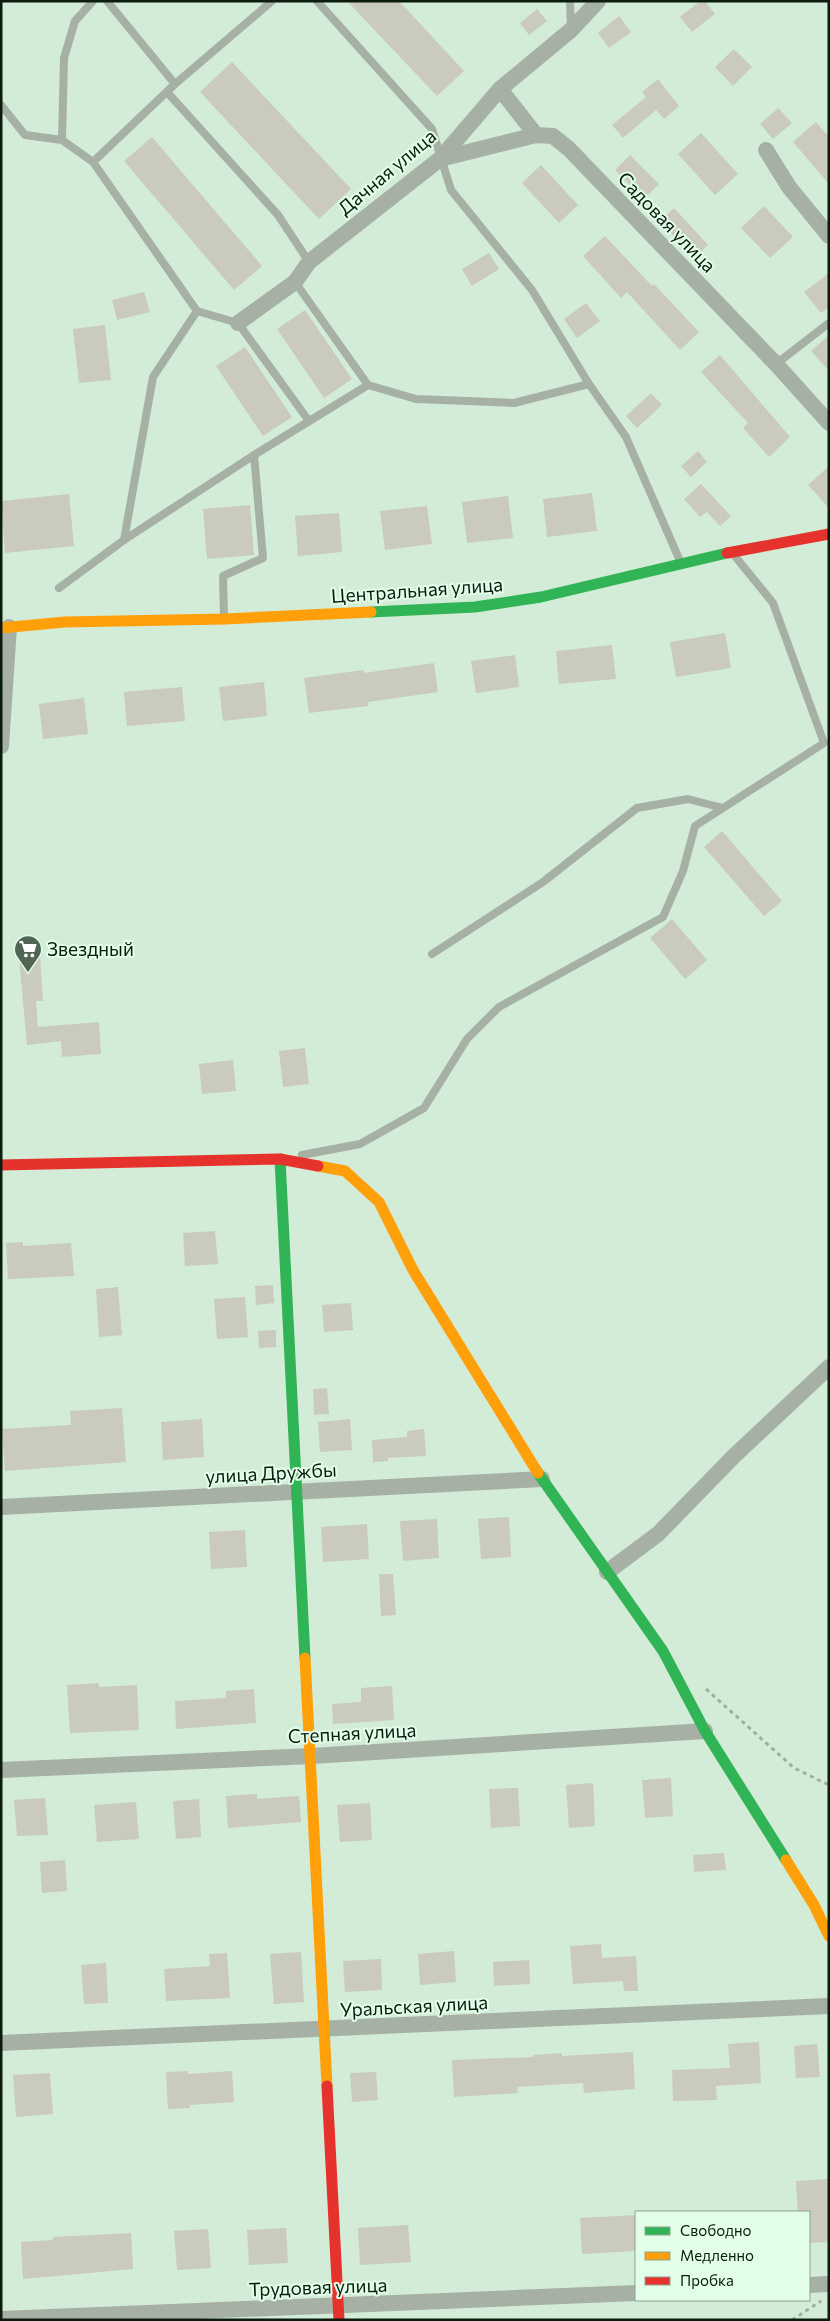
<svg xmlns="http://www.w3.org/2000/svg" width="830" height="2321" font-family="Commissioner,sans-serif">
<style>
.building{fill:#cacabf}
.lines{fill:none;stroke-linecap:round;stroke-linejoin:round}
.path{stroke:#a2ada0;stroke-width:3;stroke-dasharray:4 4;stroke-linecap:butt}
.lane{stroke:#a7b0a4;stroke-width:8}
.street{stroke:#a7b0a4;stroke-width:16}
.fast{stroke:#30b455;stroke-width:11}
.slow{stroke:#ff9f0a;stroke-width:11}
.jam{stroke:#e5322d;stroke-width:11}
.labels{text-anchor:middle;stroke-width:4;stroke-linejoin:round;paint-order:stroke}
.street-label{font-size:19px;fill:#0b1c0f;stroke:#e2fee8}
.poi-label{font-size:19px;fill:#0b1c0f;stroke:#e2fee8;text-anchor:start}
</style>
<rect width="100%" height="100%" fill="#d2ecd7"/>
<path class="building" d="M347,1H399L464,71L437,96Z
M700,1H705L715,14L692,32L680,17Z
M537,9L547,21L529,35L520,23Z
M619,16L631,32L609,48L598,33Z
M734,49L752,67L733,86L715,67Z
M232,62L351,189L319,219L200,92Z
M658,79L679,106L664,119L656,110L623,138L612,125L646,97L642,92Z
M778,108L792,123L773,139L760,124Z
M816,122L829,137V184L793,142Z
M701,133L738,174L715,195L678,154Z
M152,137L262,266L234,290L124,161Z
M630,155L659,184L644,199L615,170Z
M541,165L578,205L559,223L522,183Z
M764,206L793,237L770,258L741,228Z
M674,208L708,245L694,258L660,221Z
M605,236L652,286L654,284L699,332L680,350L627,292L621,298L583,256Z
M489,253L499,269L472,286L462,269Z
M829,273V307L821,313L804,292Z
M144,292L150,312L117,320L112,300Z
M586,303L600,321L577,338L564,319Z
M305,310L352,379L324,398L277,329Z
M105,325L111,380L79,383L73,329Z
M829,335V371L811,351Z
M245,347L292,417L263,436L216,366Z
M720,355L790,437L769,457L743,428L748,423L701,372Z
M651,393L662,405L637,428L626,416Z
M698,451L707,462L691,477L681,466Z
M829,466V508L808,485Z
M701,484L731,516L720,526L707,512L700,517L684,499Z
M592,493L597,531L547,537L543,499Z
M69,494L74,546L5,553L1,501Z
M508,496L513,538L467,543L462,502Z
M250,505L254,555L207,559L203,509Z
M427,506L432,544L385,550L380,511Z
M339,513L342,552L298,556L295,516Z
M725,633L731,668L676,677L670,642Z
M612,645L616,679L559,684L556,651Z
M515,655L519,687L476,693L471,661Z
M434,663L438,692L368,702V706L309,713L304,678L364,670V673Z
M264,682L267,716L223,721L219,687Z
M182,687L185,721L127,726L124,692Z
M84,698L88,734L43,739L39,704Z
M722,831L782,901L764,916L704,847Z
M672,919L707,960L685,979L650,938Z
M40,956L43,1001H36L38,1027L99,1022L101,1054L62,1057L61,1041L27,1045L19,958Z
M305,1048L309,1084L283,1087L279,1051Z
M233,1060L236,1091L202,1094L199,1064Z
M215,1231L218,1264L185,1266L183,1233Z
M23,1242V1246L71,1243L74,1276L8,1279L6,1243Z
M273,1285L274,1303L256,1305L255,1286Z
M118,1287L122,1335L99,1337L96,1289Z
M245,1297L248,1337L217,1339L214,1299Z
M351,1303L353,1330L324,1332L322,1305Z
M276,1330V1347L259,1348L258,1331Z
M327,1388L329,1414L314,1415L313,1389Z
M122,1408L126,1462L5,1471L2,1429L71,1425L70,1411Z
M202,1419L204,1457L163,1460L161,1422Z
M350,1419L352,1450L320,1452L318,1422Z
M424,1429L426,1456L388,1458V1461L373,1462L372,1440L407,1437V1431Z
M509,1517L511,1557L481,1559L478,1519Z
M437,1519L439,1558L403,1561L400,1521Z
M367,1524L369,1559L323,1562L321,1527Z
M245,1530L247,1567L211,1569L209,1532Z
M379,1574H393L396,1615L381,1616Z
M99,1683V1687L137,1685L139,1730L70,1733L67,1685Z
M392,1686L394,1720L333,1724L332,1704L361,1702V1688Z
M254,1689L256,1723L176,1729L175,1701L226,1698V1691Z
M671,1778L673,1816L645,1818L642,1780Z
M593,1783L595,1826L569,1828L566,1785Z
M518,1788L520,1826L491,1828L489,1789Z
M257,1794V1799L299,1796L301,1822L228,1828L226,1796Z
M45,1798L48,1835L17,1836L14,1800Z
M199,1799L201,1837L176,1839L173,1801Z
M136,1802L139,1839L97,1842L94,1805Z
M370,1803L372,1840L340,1842L337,1805Z
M724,1853L726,1870L694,1872L693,1855Z
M65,1860L67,1891L42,1893L40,1862Z
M601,1944L602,1958L636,1956L638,1991H624L623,1981L573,1984L570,1946Z
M454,1951L456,1982L420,1985L418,1954Z
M301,1952L304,2002L274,2004L270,1954Z
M227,1953L230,1998L166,2001L164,1969L210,1966L209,1954Z
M381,1959L382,1990L345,1992L343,1961Z
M529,1960L530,1984L494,1986L493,1962Z
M106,1963L108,2003L84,2004L81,1965Z
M759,2042L761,2083L716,2086L717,2100L673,2101L672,2070L730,2068L728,2044Z
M817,2044L820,2077L796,2078L794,2046Z
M633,2052L635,2089L584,2093L583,2083L517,2087L518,2093L454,2097L452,2060L533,2057V2055L562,2053V2056Z
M188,2071V2074L232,2071L234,2102L190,2105V2108L168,2109L166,2072Z
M376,2072L378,2100L352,2102L350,2073Z
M50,2073L53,2114L16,2117L13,2075Z
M828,2179L829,2242L809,2243V2212H798L796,2181Z
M636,2215V2251L582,2254L580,2218Z
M408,2225L411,2262L360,2265L358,2228Z
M286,2228L288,2263L249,2265L247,2230Z
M208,2229L211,2268L177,2270L174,2231Z
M131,2233L133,2269L23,2279L21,2242L53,2240V2237Z"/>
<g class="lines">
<path class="path" d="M706,1689L794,1768L829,1785
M792,2320L821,2301"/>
<path class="lane" d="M107,1L175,84
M272,1L175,84L93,162L197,311L238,323L309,421
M317,1L432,129L451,190L532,290L589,384L626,437L680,561
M570,1L571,28
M167,92L278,215L309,262
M1,105L25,135L62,140L93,162
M62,140L64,58L75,21L93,1
M776,364L829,323
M368,385L416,399L514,403L589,384
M124,540L153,377L197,311
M59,588L124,540L254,455
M224,617L223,576L263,558L254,455L368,385L295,282
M432,954L543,882L637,808L688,799L723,808L824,743L773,603L734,555
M302,1155L360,1144L424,1108L467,1039L499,1007L663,917L683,871L695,826L723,808"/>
<path class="street" d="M500,89L536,135
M766,150L789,187L829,236
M440,159L536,135L553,136L569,149L776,364L829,423
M238,323L295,282L309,262L440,159L500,89L571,30L598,1
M1,746L9,627
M1,1507L542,1479
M607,1572L658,1534L735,1455L829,1367
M1,1770L312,1756L705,1731
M1,2043L829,2006
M809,2285L829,2284
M1,2319L636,2293"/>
<path class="fast" d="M371,612L475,607L541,597L727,553
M280,1159L305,1658
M538,1473L663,1651L705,1731L786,1860"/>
<path class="slow" d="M1,628L65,622L224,619L371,612
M318,1166L345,1171L379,1202L413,1270L538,1473
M305,1658L327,2086
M786,1860L814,1905L829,1936"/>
<path class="jam" d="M727,553L829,534
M1,1165L280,1159L318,1166
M327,2086L339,2320"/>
</g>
<defs>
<g id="supermarket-pin" transform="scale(1.4375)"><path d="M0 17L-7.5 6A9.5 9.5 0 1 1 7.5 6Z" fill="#516555" stroke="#e2fee8"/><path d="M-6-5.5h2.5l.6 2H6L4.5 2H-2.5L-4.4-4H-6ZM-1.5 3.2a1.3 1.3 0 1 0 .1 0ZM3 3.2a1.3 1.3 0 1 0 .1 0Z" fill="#fff"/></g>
</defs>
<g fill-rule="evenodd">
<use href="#supermarket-pin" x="28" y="949"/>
</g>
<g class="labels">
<g class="street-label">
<text transform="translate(387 172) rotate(-40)" y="7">Дачная улица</text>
<text transform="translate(667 222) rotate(46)" y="7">Садовая улица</text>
<text transform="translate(417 590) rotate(-4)" y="7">Центральная улица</text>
<text transform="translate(271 1473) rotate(-3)" y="7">улица Дружбы</text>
<text transform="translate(352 1733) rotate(-3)" y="7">Степная улица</text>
<text transform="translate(414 2006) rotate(-3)" y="7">Уральская улица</text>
<text transform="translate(318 2287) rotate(-2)" y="7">Трудовая улица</text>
</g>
<g class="poi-label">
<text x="47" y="956">Звездный</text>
</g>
</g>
<rect width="830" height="2321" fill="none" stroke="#0b1c0f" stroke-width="5"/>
<rect x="635" y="2211" width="175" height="90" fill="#e2fee8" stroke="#8ca491"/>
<rect x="645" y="2227" width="25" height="8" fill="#30b455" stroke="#8ca491"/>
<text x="680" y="2236" font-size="15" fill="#0b1c0f">Свободно</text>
<rect x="645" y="2252" width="25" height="8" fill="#ff9f0a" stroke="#8ca491"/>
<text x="680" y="2261" font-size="15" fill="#0b1c0f">Медленно</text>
<rect x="645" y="2277" width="25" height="8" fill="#e5322d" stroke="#8ca491"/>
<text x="680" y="2286" font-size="15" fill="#0b1c0f">Пробка</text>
</svg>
